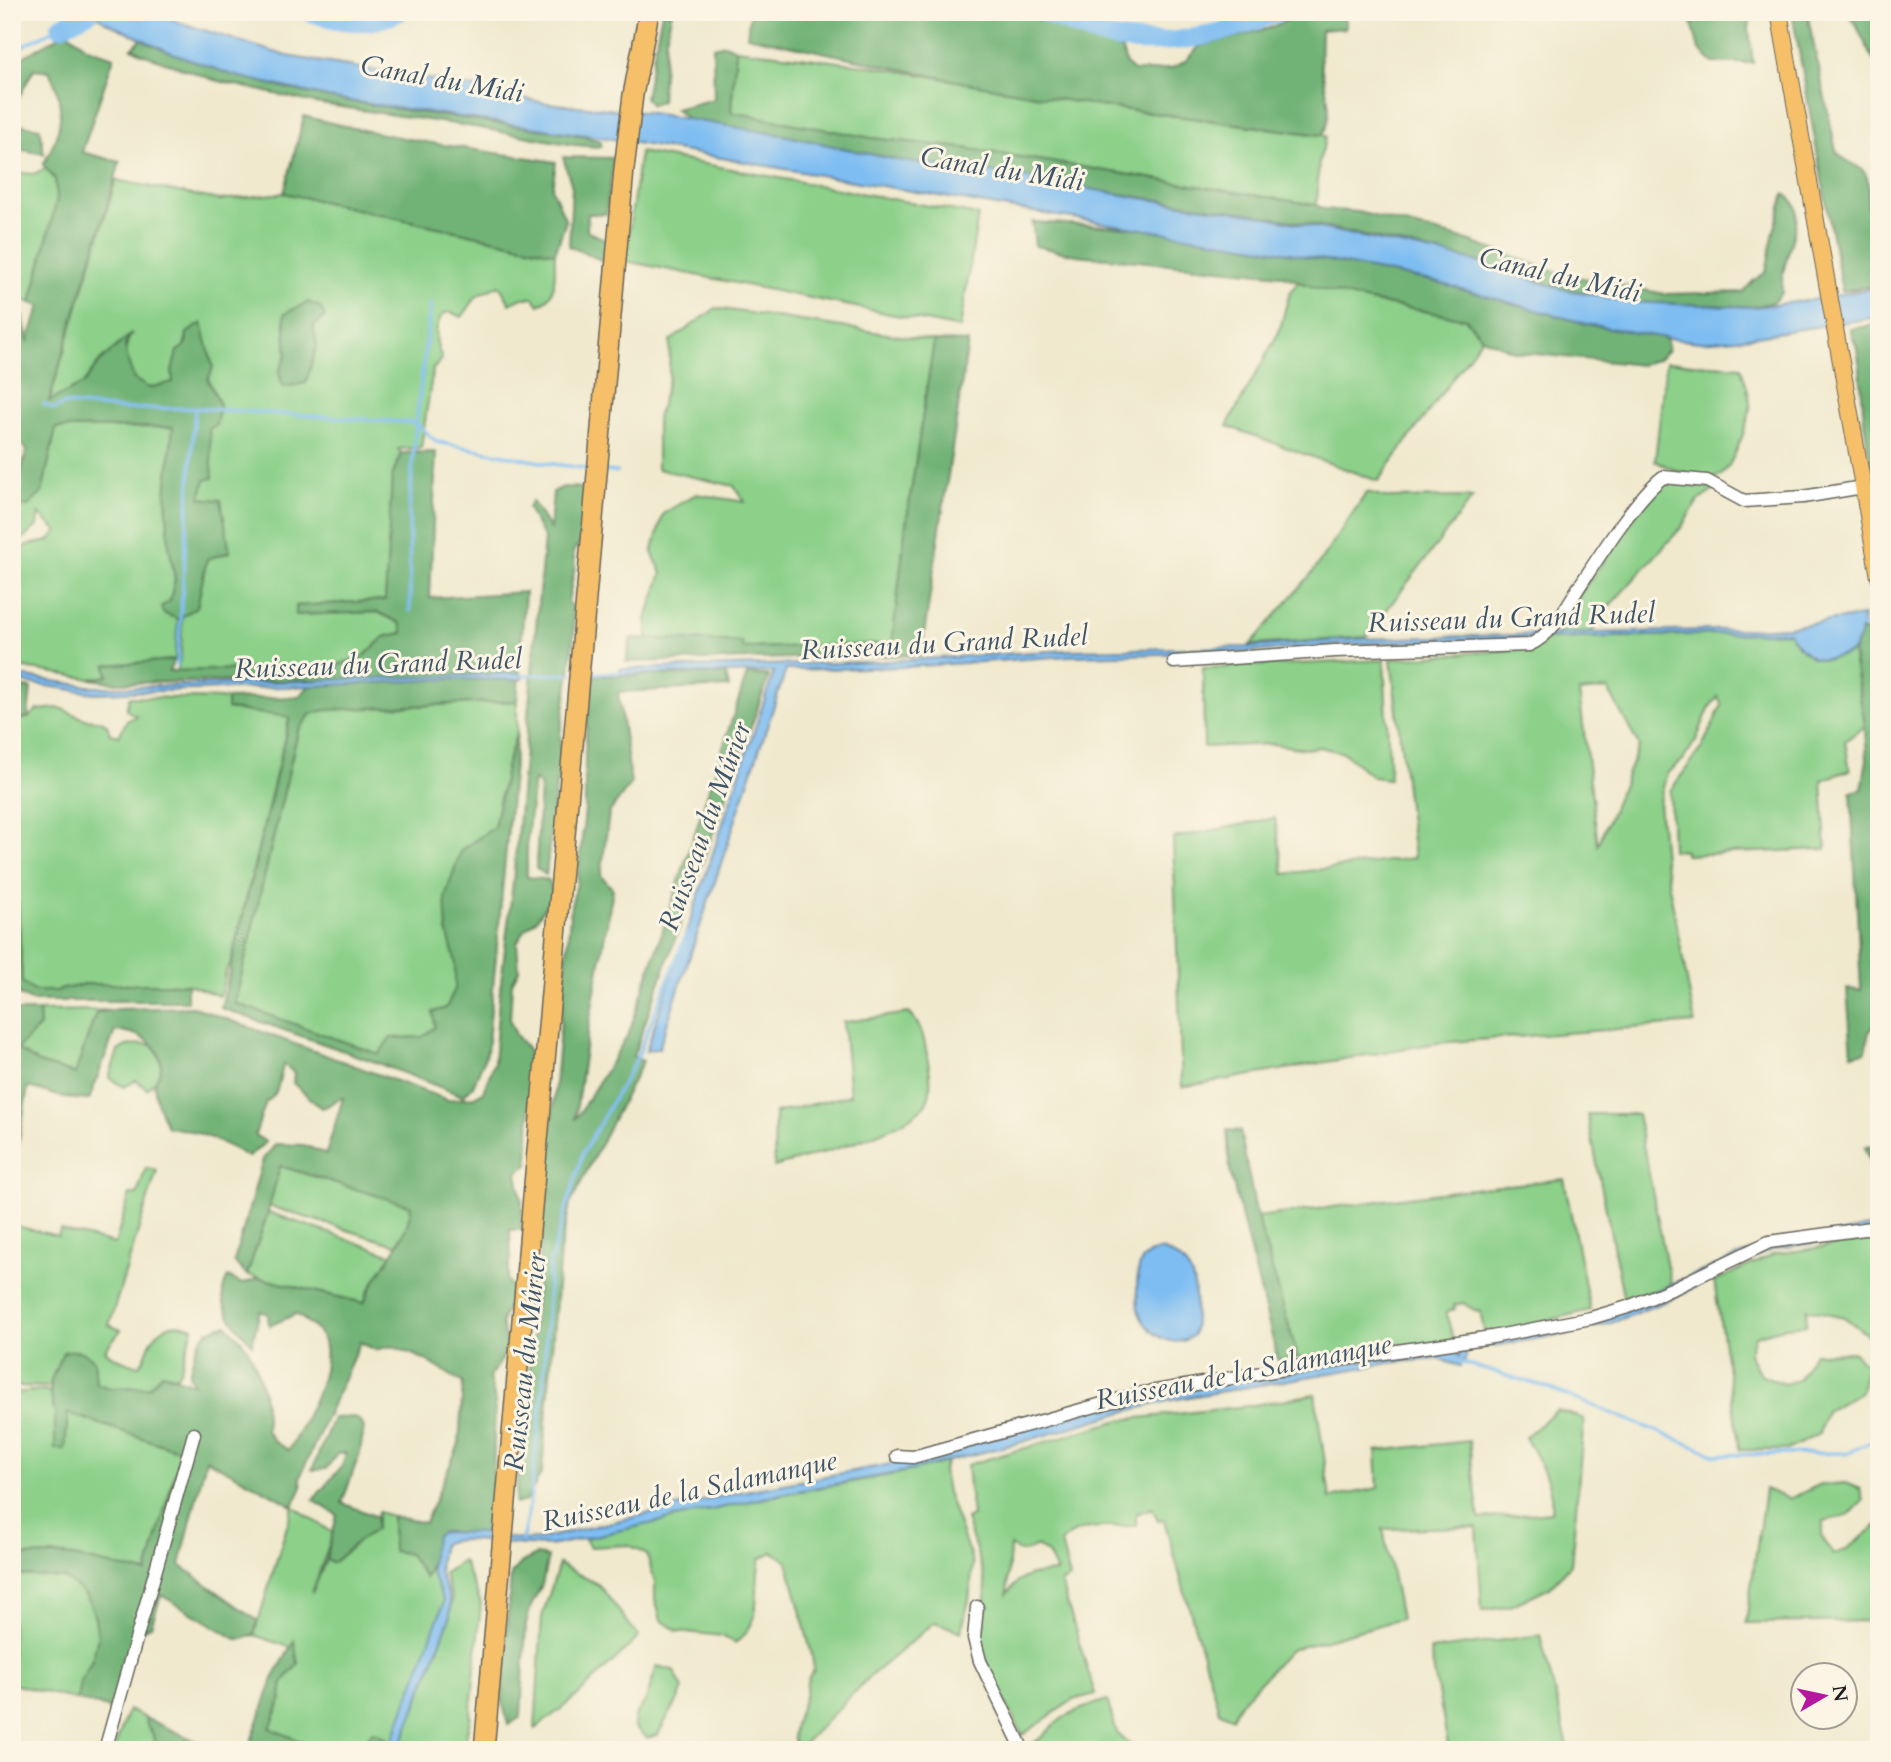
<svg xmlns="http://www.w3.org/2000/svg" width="1891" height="1762" font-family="Cardo,serif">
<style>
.green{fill:#8cd08a;stroke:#547653;stroke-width:2;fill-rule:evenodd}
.forest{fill:#71b276;stroke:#466749;stroke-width:2}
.water{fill:#7ebdf2;stroke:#4d6c87;stroke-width:2}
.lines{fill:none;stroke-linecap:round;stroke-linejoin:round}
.stream{stroke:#7ebdf2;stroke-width:3.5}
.river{stroke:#7ebdf2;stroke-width:19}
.minor-casing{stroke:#66645a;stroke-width:15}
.major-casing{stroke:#66645a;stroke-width:18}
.highway-casing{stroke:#66645a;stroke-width:22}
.minor{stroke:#fff;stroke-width:12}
.major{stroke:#f6c06b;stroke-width:16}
.highway{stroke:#f6c06b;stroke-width:19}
.labels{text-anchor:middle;stroke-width:6;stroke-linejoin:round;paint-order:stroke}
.water-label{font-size:28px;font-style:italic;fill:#3e5467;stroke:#fcf5e5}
</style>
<rect width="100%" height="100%" fill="#fcf5e5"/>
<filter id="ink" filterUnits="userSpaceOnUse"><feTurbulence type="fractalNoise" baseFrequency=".0143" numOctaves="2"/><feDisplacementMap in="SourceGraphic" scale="14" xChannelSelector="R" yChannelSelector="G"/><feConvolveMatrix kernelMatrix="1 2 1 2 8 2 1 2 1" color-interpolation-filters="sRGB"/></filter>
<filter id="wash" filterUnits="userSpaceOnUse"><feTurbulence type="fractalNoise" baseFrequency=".00686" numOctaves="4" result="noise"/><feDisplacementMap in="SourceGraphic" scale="28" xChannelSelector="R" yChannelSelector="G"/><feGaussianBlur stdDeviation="1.57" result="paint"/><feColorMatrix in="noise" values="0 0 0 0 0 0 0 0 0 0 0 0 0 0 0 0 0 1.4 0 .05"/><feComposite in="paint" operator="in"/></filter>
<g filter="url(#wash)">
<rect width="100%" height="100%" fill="#f0e9ce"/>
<path class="green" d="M736,49L871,66L1099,106L1326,136C1325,144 1322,150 1320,158C1316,173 1320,190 1316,205L964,148L872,138L731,112Z
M640,152L978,215L960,328L625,261Z
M46,168L55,179L57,199L31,303L12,295V172L34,174Z
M116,180L219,200L284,193L555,253C554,272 559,296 539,305L534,298H522L510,304L499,285L477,296L462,317L450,312L443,314C433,328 435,343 442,359L433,369L421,448L398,449L401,453L392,477L386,600L296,606V615L377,612L400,623L403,633L384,637L363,657L331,667L177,671L181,653L182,617L197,607L206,559L200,498L205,480L209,429L220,405L208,379L202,323L187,333C185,351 172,364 174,382L149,388C145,386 137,383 134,379C125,368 124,347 130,336L100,361L83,384L49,402ZM284,314L313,327L317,345L301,383L284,387L279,372L287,354Z
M1298,282L1369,301L1466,319L1482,338L1378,481L1227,426L1279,332L1290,292Z
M716,308L934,341L905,531L892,644L741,648L742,642L647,640V618L662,573L652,553L663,514L696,494L745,502L734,486L657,469V418L669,378L670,341Z
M1666,362L1741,367C1744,379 1752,398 1750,410C1748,423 1730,474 1718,477C1699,482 1671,469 1655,461Z
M173,427L166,494L169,545L175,579L170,601L163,613L178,619L175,660L107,665L108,676L91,679L12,666V507L28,505L42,493L56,428ZM39,514L57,531L49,541L27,545L16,556L14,547L37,526Z
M1665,482L1703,486L1716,489L1698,501L1681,528L1602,614L1592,633L1557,635L1564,617L1655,487Z
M1367,492L1389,498L1473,497L1366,637L1250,645L1313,572Z
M1788,632C1808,663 1820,664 1852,652L1865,726L1845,741L1850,770L1822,780L1826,849L1685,855V851L1672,850L1670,791L1702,747L1722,705L1718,697L1710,706L1696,740L1683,760L1667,773L1659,802L1664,859L1695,1023L1437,1043L1182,1087L1173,838L1275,818L1284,874L1414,858L1391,659L1534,648L1544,639ZM1608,689L1639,746L1598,845L1579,692Z
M1384,660L1390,779L1373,777L1344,753L1319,747L1305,749L1273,744L1204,747L1203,668Z
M129,697L227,699V709L290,716L230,965L227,969L220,996L187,984H86L55,991H34L22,982L18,904L12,889V720L28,718L37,710L60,708L85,719L102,721L107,725L110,734L119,736L127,720L137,716L126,710Z
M517,701V732L507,764L494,827L474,961L428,1073L235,1003L298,731L311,714L326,710Z
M111,1010L96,1014L75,1074L39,1063L16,1049L40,1026L39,1011Z
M909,1013C923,1026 925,1043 928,1061C930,1073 933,1092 926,1103C907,1132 808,1157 774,1167L775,1113L850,1095L843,1022Z
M142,1044L151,1045C166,1061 164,1075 147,1089L136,1080L124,1087L109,1078L118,1051L126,1046Z
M1587,1114H1637L1671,1286L1624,1300Z
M280,1166L411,1205L410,1222L396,1245L269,1206Z
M146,1168L157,1170L109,1325L121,1330L105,1350L114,1357L138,1366C147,1359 146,1351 151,1342C161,1325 176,1320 193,1328L179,1373L177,1376L162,1373L149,1387L111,1388L96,1384L94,1360L51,1380L50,1387L12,1386V1225L58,1236L60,1230L115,1244L130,1194H137Z
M1564,1179L1590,1310L1485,1336L1480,1311L1477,1312L1463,1303L1454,1305L1455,1309L1446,1313L1454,1341L1298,1358L1257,1217L1454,1191Z
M268,1212L393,1255L368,1291L364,1303L247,1275Z
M1879,1239V1315L1874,1340L1844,1317L1807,1309L1806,1325L1786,1327L1755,1336L1749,1354L1760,1374L1784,1384L1798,1380L1814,1353L1853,1352L1867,1365L1861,1392L1826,1411L1819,1434L1787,1450H1740L1714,1281L1775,1254Z
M44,1390L50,1392L55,1415L56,1449L65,1448L67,1413L181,1451L147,1573L65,1555L12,1556V1393Z
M1315,1394L1330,1498L1378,1488L1376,1451L1469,1441L1479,1519L1551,1512C1555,1485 1538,1460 1525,1437L1557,1410L1584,1419L1571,1565L1550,1587L1511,1606L1482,1611L1477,1527L1383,1529L1401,1619L1290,1650L1240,1703L1232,1718L1219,1711L1164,1520L1158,1521L1152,1508L1136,1514V1525C1113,1528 1076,1522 1061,1543L1070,1578L1061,1583L1095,1694L1073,1700L1022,1735L984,1658L980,1638L986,1590L983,1572L966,1519L972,1516L967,1465L1120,1420L1248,1406ZM1010,1546C1021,1554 1025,1553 1037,1546L1048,1554L1057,1572C1032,1574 1022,1573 1007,1594Z
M947,1462L943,1471L947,1492L973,1564L969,1600L961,1632L935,1622L867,1679L798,1750C786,1731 800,1716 805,1696C808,1683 804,1682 814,1670L812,1655L787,1561L773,1552L760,1559C753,1590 765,1623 735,1643L722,1636L677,1631L661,1620L655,1599V1582L647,1555L629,1545L590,1547L584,1538L789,1493L891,1475Z
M1845,1483L1860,1489L1863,1501L1849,1515L1824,1521L1821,1535L1833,1555L1848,1548L1879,1524V1621L1746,1623L1765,1489L1789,1499L1819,1485Z
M293,1506L333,1533L312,1593L326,1560L333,1563L356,1542L376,1529L378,1512L392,1516L393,1551L409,1554L425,1578L432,1563C432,1578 444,1589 444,1603L389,1750H382L387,1739L373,1731L359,1750L311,1746L269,1728L280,1704L283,1682L298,1664L294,1642L292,1648L254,1635Z
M463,1561L481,1603L470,1720L463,1750H399L449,1620L452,1598L444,1573Z
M559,1564L599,1585L639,1637L577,1696L535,1729L542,1617Z
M12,1572L18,1575C32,1576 48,1575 61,1578C84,1583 101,1617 98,1639C96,1659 80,1677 77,1700L12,1684Z
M1540,1635L1569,1750H1449L1430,1650Z
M657,1666L673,1670L683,1688C678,1705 665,1718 658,1735L647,1738L634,1726L635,1716L646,1700Z
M1107,1700L1117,1733L1136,1750H1032L1033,1743C1045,1737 1049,1728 1059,1721C1073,1710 1091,1706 1107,1700Z
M128,1710L145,1718C147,1731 157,1734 156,1750H114Z"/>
<path class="forest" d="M662,12H672L666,38L661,101L651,105L645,97Z
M750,12H1018L1122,50L1126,64L1134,71H1152L1172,68L1184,62L1200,46L1270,28L1305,12H1333L1346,19L1345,28L1321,30C1321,43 1319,58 1322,70C1326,92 1335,115 1322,135L1099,106L971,84L747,36Z
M1689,12H1751L1749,29L1753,63H1713L1699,50Z
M1792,12H1833L1808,17L1836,151C1846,165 1865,164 1868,181C1870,190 1866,200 1868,209L1872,213H1879V285L1842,291Z
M1845,12H1879V71L1854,21Z
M67,32L88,48L114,57L82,152L120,162L49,401L83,384L100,361L132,333L125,345L128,361L134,379L149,388L173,382L172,371L177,351L186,345L187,333L202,323L213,368L208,380L220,405L216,425L209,429L213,478L205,480L200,498L221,500L230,552L207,559L197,607L178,619L163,613L161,607L170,601L175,579L169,545L166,494L173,427L56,428L42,493L28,506L12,507V491H15L27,450L12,435V308L23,316L28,341L40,306L31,303L57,199L55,179L43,165C62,133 67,104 49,71L34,69L12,110V63Z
M141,39C275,102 429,112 574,134L601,141V147L574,145L474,127L314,103L214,80L143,54L132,48Z
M725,44L736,49L731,112L872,138L964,148L1316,205L1324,209L1358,212L1456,237L1567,275L1665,294L1743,292L1753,281L1766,272L1774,231L1785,194C1789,197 1794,202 1796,206C1802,225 1779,266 1782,293L1773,302L1754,307L1629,302L1559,288L1471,260L1325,227L1253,214L1060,185L1018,176L902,161L787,136L690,121L675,109L714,99L713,47Z
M304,116C386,138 471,149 556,162L552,189L566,221L555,253L284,193Z
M12,123L40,128L44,154L12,148Z
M563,157L614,158L606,214H588L587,231L607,240L603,261L569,246L572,187Z
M1032,222L1139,228L1263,248L1432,281L1587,324L1666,338L1668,350L1658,359L1641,365L1516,352L1482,338L1466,319L1369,301L1316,288L1281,275L1076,255L1035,246Z
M308,302L320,307L325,317L313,327L317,345L306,383L283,387L279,372L287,354L284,314Z
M1879,324V512L1864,423L1860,367L1857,348L1850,329Z
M934,341L968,342L921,655L626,662L631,638L742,642V648L892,644L905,531Z
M436,452L430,598L525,592L517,701L327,710L311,714L298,731L235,1003L379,1054L390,1038L422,1037L435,1027L433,1012L446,1008L455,989V960L447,931L445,897L461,850L494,827L507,764L517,732L487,1052L473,1086L463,1096L375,1062L221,1008L290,717L227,709V699L298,697L316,680L117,683L91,679L108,676L106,665L175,660L169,671L331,667L363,657L384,637L403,633L400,623L377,612L296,615V606L385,600L392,477L401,453Z
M563,487L587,488L583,541L573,551L575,567L568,602L572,607L574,631L570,672L560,735L561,766L556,785L546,875L536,868L540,785L534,780L527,840V877L549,880L553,895L536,920L525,929L517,943L519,970L512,983L510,1021L516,1035L528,1049L531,1071L528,1165L517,1172L522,1203L521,1230H510L511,1257L507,1279C521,1303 500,1308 502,1327C503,1334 507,1343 509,1349L489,1378L495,1399L492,1535L442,1532C434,1547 432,1563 425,1578L409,1554L393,1551L392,1516L425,1523L459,1444L463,1383L424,1359L392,1346L375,1350L360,1342L300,1477L302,1487L293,1506L206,1459L180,1565L258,1621L254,1635L243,1639H236L161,1595L151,1626L136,1632L112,1709L77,1700L80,1681L91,1663L98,1638L95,1618L87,1596L64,1578L18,1575L12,1572V1556L65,1555L147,1573L181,1451L68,1413L65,1449H55V1414L50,1392L51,1380L63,1352C77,1349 83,1351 94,1360L96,1384L111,1388L149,1387L162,1373L194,1384L189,1375C194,1351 198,1328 227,1325C233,1332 241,1339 246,1346C261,1371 267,1403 266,1431L275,1442L289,1450C303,1423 338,1365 321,1336C316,1327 304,1320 296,1314L269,1326L268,1314L260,1311L252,1344C236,1326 212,1302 228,1277L242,1284L259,1278L364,1303C376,1269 408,1243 411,1206L280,1166L268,1212L247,1275L234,1262L263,1159L276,1144L304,1145L326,1154L343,1098C333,1099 330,1108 321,1108L293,1083L294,1073L284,1064C278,1078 281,1094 266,1102L255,1135L266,1142L248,1157C221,1141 198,1130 167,1127C162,1114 153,1098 155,1084C155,1079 160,1074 161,1069C164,1044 136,1031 115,1031L89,1100L66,1098L28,1087L12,1179V1005L16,1011H39L40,1026L17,1049L39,1063L75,1074L96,1013L118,1009L194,1007L448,1100L474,1097L483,1092L494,1063L499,998L513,882L544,538L528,508L532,501L550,529L553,492Z
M1876,630L1879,643V1109L1875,1025L1869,1032L1865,1052L1852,1054L1847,989L1861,990L1851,792L1862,789L1867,759L1864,719L1853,653L1861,632Z
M726,674L729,687L618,692L631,783L609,813L601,876L613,889L586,1042L575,1120L629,1033L747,674L769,676L633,1057L643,1061L570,1204L560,1251L542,1472L526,1501L515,1504L532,1345L571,905L577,884L585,810V753L590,676Z
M12,686L31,688L28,718L12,719Z
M12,889L18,904L22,982L34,991H55L86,984H187V1001H31L17,994L12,969Z
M1227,1130L1240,1131L1257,1217L1298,1358L1278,1361L1230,1171Z
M1879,1146V1220H1877L1873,1172L1865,1147Z
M356,1417L364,1427L360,1452L342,1503L377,1517L376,1529L356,1543L333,1563L326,1560L337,1515L313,1500L342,1466L346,1453L337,1454L326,1469L312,1470L333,1418Z
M536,1555L548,1557L542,1585L531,1606L526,1625L521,1717L508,1725L502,1700L511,1574L522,1562Z
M294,1641L298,1664L283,1682L280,1704L270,1728L311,1746L359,1750L373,1731L387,1739L382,1750H270L265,1747L264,1750H248L273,1679Z
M145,1718L216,1750H156C157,1734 147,1731 145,1718Z"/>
<path class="water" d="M91,12H160L178,22L287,56L452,83L545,103L651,113L787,136L902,161L1018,176L1140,198L1253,214L1471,260L1559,288L1629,302L1754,307L1812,300L1879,287V317L1737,339L1699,342L1666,338L1587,324L1432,281L1263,248L1008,208L607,138L336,99L232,75L170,52L107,23Z
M1863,616L1860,636L1852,652C1819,664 1808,662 1788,632L1356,644L1249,652L1069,656L904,667L786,670L659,1048L646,1051L774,672L620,675V669L873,662L1069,650L1249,647L1356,639L1751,629L1788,627Z
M522,673V679L516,680L451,679L312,686L94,693L12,681V675L94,687H135Z
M1879,1225V1234L1774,1249L1742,1262L1676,1297L1614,1322L1573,1333L1466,1350V1358L1460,1366L1438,1359L1395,1362L1172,1400L1123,1412L1022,1442L914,1470L786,1493L555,1545C527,1549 460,1533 443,1544C441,1555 437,1566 441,1577C448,1595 453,1599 449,1620L399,1750H389L444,1602L431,1572L432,1552L436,1536L442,1532L482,1533L522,1540L540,1539L740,1492L913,1460L1120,1401L1451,1346L1459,1356L1463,1343L1577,1324L1750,1251Z
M1161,1250C1173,1254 1185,1262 1191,1274C1197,1289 1196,1320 1193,1335C1174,1353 1143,1331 1138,1309C1137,1304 1138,1297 1137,1292C1137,1271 1137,1254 1161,1250Z"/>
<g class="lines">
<path class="stream" d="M12,51L60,27
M44,404L54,409L65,404L124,409L195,408L416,423L437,442L546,463L590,469
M605,471L617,472
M410,611L409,510L416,423L431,303
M1860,627L1879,626
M177,666L195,408
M587,674L625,672
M521,675L572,674
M1460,1362L1546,1387L1716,1455L1847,1453L1879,1438
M522,1541L529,1508L543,1391L550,1263L583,1153L636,1060L687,933"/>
<path class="river" d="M310,12C341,23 369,27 399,12
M1044,12C1062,20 1081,29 1099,35C1158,52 1223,35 1278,12
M60,27L90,12"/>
</g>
</g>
<g filter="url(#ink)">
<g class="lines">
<g class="minor-casing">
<path id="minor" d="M1174,662L1335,651L1529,645C1553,635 1567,605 1581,584C1600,555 1636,498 1663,477L1707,481L1744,501L1803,497L1863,487
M897,1456L913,1457L1138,1394L1343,1359L1492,1337L1591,1318L1628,1307L1674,1288L1769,1242L1879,1227
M977,1607L974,1638L980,1661L1023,1750
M105,1750L194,1434"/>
</g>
<g class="major-casing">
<path id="major" d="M1779,12L1879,577"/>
</g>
<g class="highway-casing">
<path id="highway" d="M484,1750L624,169L633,95L649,12"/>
</g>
<use href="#minor" class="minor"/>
<use href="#major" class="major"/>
<use href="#highway" class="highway"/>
</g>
</g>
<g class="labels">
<g class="water-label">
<text transform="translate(442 78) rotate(10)" y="10">Canal du Midi</text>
<text transform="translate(1002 168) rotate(9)" y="10">Canal du Midi</text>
<text transform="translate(1560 274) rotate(13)" y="10">Canal du Midi</text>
<text transform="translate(1511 617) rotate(-2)" y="10">Ruisseau du Grand Rudel</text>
<text transform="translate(944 642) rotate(-3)" y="10">Ruisseau du Grand Rudel</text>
<text transform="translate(378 663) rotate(-2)" y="10">Ruisseau du Grand Rudel</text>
<text transform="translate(704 826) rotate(-70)" y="10">Ruisseau du Mûrier</text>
<text transform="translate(524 1362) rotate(-84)" y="10">Ruisseau du Mûrier</text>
<text transform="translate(1243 1371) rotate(-11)" y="10">Ruisseau de la Salamanque</text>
<text transform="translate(689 1490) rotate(-12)" y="10">Ruisseau de la Salamanque</text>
</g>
</g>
<rect width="1891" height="1762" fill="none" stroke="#fcf5e5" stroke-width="42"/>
<g transform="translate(1824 1696) rotate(81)"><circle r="33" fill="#fcf5e5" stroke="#a29e95" stroke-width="2"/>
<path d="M0-5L12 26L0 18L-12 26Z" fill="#b5179e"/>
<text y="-10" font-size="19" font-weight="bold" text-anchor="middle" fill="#1c1c1c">N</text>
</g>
</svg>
